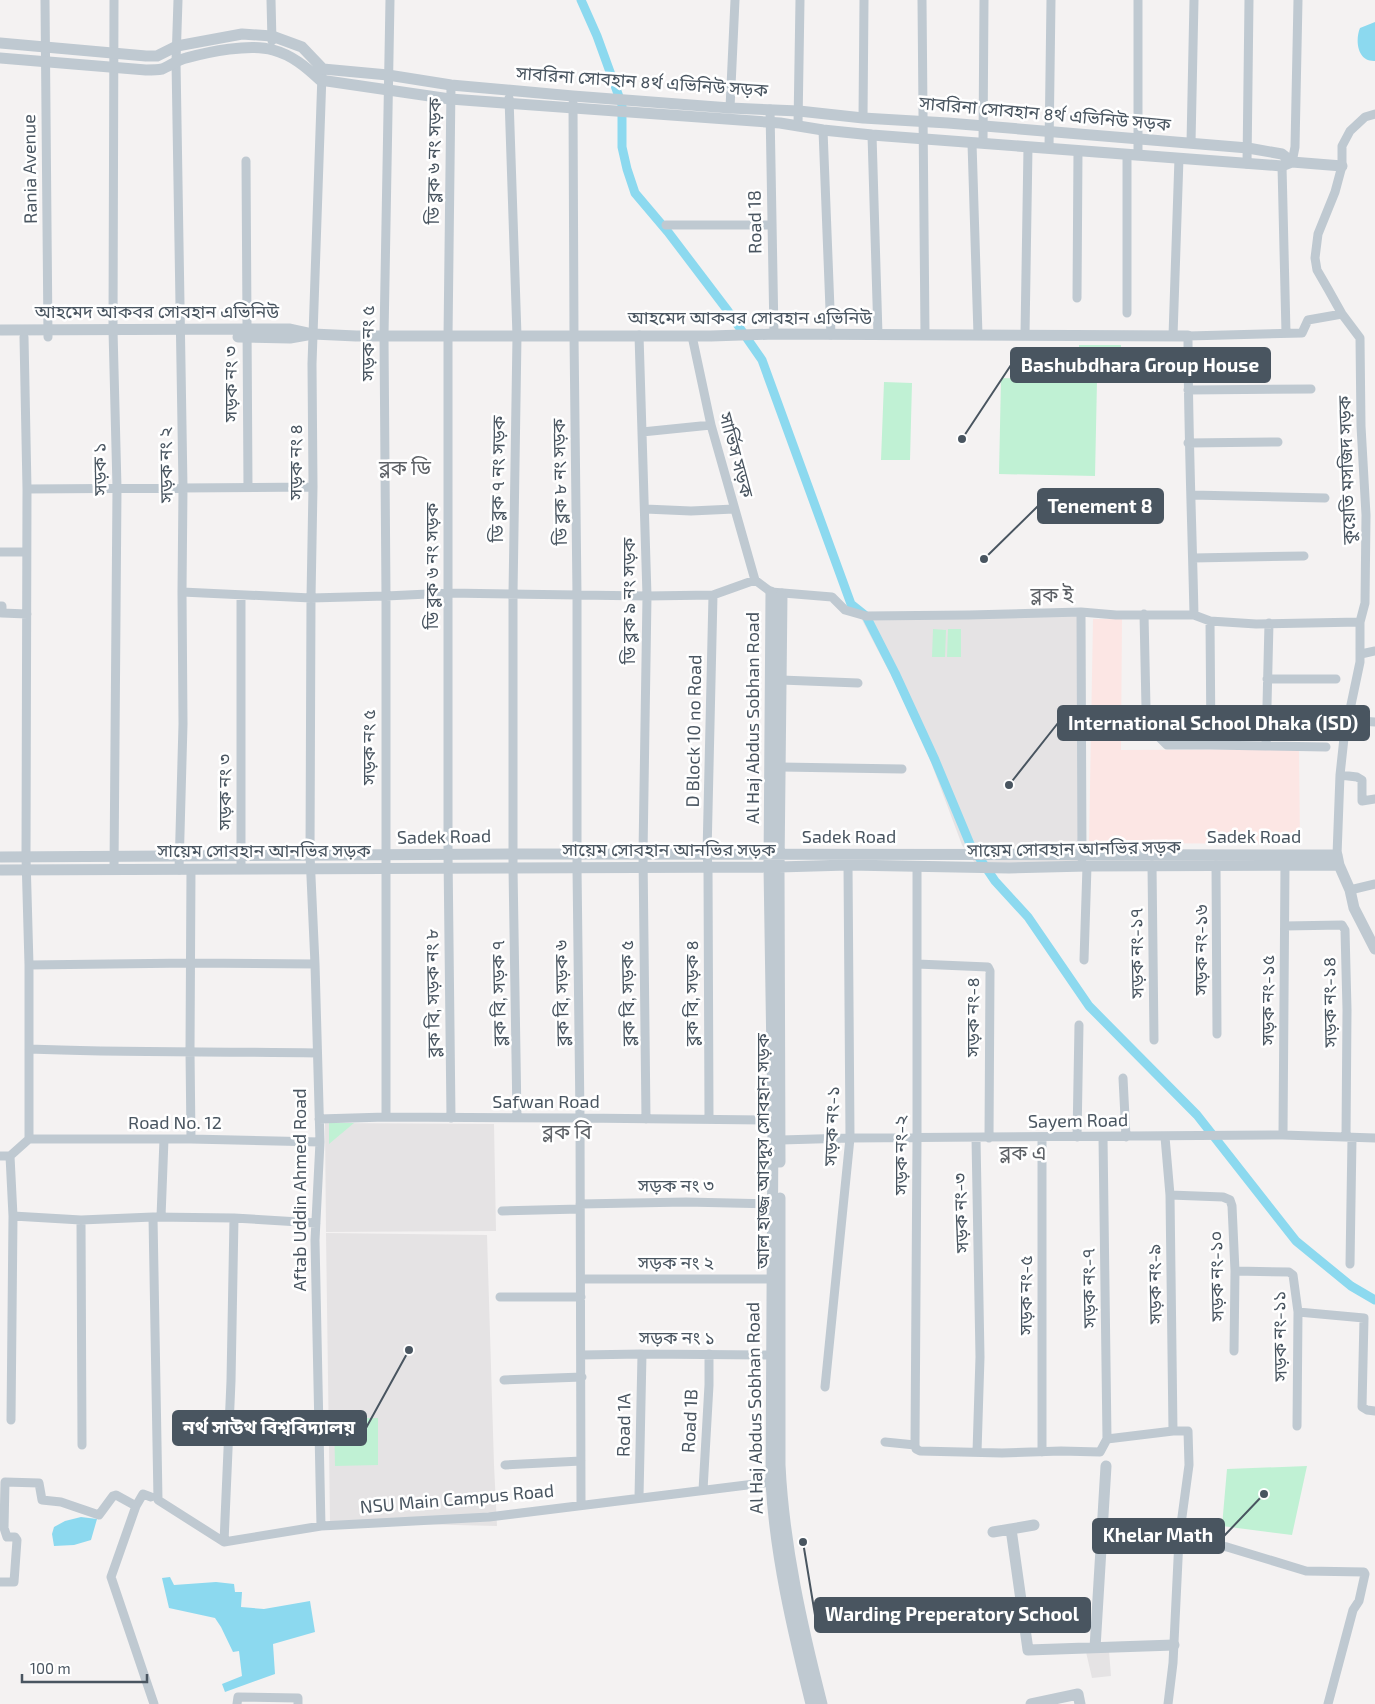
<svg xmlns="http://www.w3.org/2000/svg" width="1375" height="1704" font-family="'Exo 2','Noto Sans Bengali',sans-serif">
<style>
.education{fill:#e5e3e4}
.medical{fill:#fce6e4}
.green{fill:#c0f1d4}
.water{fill:#8cd9ef}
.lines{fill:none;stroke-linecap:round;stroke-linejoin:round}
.canal{stroke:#8cd9ef;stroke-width:9}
.minor{stroke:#bfc9d1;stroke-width:9}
.tertiary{stroke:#bfc9d1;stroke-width:11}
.labels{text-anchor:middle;stroke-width:5;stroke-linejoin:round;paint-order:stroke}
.street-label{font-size:18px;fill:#495560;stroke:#fff}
.quarter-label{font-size:20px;fill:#5e6267;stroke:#fff}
.leader{fill:none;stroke:#495560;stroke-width:2}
.callout-dot{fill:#495560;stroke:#fff;stroke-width:2}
.callout{fill:#495560;stroke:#495560;stroke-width:2}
.callout-label{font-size:19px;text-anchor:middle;font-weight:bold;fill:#fff}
</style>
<rect width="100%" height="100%" fill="#f4f2f2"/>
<path class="education" d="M1081,612L1079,863L977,866L962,845L917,725L860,616Z
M325,1123L494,1124L496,1231L326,1232Z
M326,1233L487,1235L494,1465L497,1526L330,1522Z
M1109,1651L1111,1676L1092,1678L1086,1652Z"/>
<path class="medical" d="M1093,619H1122L1121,750L1299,749L1300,844L1089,843Z"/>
<path class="green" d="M1079,345H1121V365H1079Z
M1001,378L1097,381L1095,476L999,474Z
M884,382L912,383L910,460H881Z
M933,629L946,630L945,657H932Z
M948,629H961V657H947Z
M329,1123H354L329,1144Z
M334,1418H378V1465L335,1466Z
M1307,1466L1292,1535L1222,1526L1227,1469Z"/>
<path class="water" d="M1375,22V61C1357,62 1355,40 1360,28Z
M81,1517L97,1519L91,1540L74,1545L54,1546L52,1534L54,1527L65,1521Z
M170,1577L174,1585L216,1582L234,1584L235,1592H242L241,1607L264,1609L310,1601L315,1632L273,1644L275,1674L225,1692L222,1684L242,1676L239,1651L233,1652L221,1627L215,1618L169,1608L162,1578Z"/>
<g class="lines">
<path class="canal" d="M581,0L597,36L622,105V147L627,169L635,193L668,232L728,311L762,360L851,604L866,616L895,673L935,760L970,844L995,881L1028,917L1089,1006L1197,1115L1296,1241L1351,1286L1375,1300"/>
<path class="minor" d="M45,0L48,337
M114,0L113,330L117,488L114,870
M178,0L176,61L183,487L182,592L183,724L179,870
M271,0L272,41
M922,0L925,335
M451,85L448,337V854L451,1118
M509,98L517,336L513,594V868L517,1118
M573,103L574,336L577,595V868L580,1118L581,1505
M730,108L735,0
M770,109L774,334
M863,118L864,0
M798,125L800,0
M823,130L831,335
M872,135L878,335
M972,143L978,335
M983,143L984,0
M1191,143L1194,0
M1049,148L1051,0
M1138,155V0
M246,161L248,487
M1292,162L1295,147L1298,0
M1247,164L1249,0
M1282,166L1286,333
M666,225H771
M1077,298L1078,151
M1127,313V154
M639,335L647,596L643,854L646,1119
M1025,335L1028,147
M692,336L711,425L755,580
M1173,336L1179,158
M24,337L27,489L26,857L29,965V1139
M1188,390L1311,389
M642,432L711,425
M1188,443L1278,442
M27,489L313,487
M1191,495L1325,498
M645,509L691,511L734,509
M0,552H26
M1193,558L1304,556
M182,592L311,598L386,596L384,336L390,0
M0,606H2V613L27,614
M1081,612L1082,859
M1144,614L1146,708L1151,724L1158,736L1167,745H1211
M1194,615C1192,522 1188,429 1188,336L1302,333L1308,320L1342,314
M1210,621L1211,745L1266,746L1269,623
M1361,654L1375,651
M1267,679H1336
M781,680L858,683
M1347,720L1375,722
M1266,746L1326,747
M781,767L902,769
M1340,775L1357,777L1362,780V801L1375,799
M1337,855L1340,775L1344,738L1360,662V622L1365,603L1366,515L1361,426L1360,338L1342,314L1328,289L1317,270L1315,258L1318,234L1335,192L1342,166V146L1350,131L1365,117L1375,114
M1152,865L1154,1040
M1216,865L1217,1034
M241,869V595
M1350,890L1375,884
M1285,926L1342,925L1345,930L1347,1010L1346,1137
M1084,960L1087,866
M917,964L988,967L990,971L989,1138
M29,965L190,963L315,964
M29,1049C125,1053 220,1051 316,1053
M1123,1078L1126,1137
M386,1117V596L449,593L647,596L713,595L755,580L771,592L832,597L845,610L866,616L969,615L1081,612L1116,615H1194L1210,621L1256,624L1360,622
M319,1119L386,1117L580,1118L773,1120
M709,1119L708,867L707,854L713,595
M1283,1135L1285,865
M1077,1137L1079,1025
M1165,1137L1170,1195L1173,1431
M976,1138L980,1357L977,1452
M1042,1138V1452
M29,1139H191L320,1142
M191,1139L190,1051L191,869
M781,1140L850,1138L1283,1135L1375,1138
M0,1156H10L29,1139
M10,1156L13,1216L11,1420
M1170,1195L1223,1197L1230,1200L1232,1206L1235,1271L1234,1351
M580,1204L686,1202L773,1204
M502,1211L580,1209
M13,1216L81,1220L153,1217L234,1218L316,1223
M153,1217L158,1500L224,1542L321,1526L489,1517L771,1482
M161,1217L164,1139
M81,1220L82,1445
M1350,1264L1352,1138
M1235,1271L1289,1272L1293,1275L1298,1312L1297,1426
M581,1279H771
M500,1297H581
M1298,1312L1364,1318L1362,1407L1367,1410L1375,1411
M581,1355L642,1354L772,1355
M504,1380L582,1377
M825,1387L850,1138L848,865
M1107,1439L1173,1431H1188L1189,1465L1179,1539L1173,1663L1168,1704
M885,1442L915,1445L916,1449L920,1451L1002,1453L1061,1451L1100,1452L1107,1439L1103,1137
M915,1445L917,1139V866
M505,1465L581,1461
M703,1490L709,1385V1354
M151,1497L143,1494L136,1506L111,1577L154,1704
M639,1497L642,1354
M321,1526L315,1240L320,1142L315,964L310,855L311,598L313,487L312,364L322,74
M1179,1539L1227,1547L1306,1571L1364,1572L1365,1574L1359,1601L1353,1610L1328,1704
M224,1542L231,1381L234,1218
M0,1582H14L17,1540L15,1537H7L4,1528L5,1482L39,1483L42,1500L61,1502L99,1515L113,1496L116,1495L136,1506
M237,1704L238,1697L298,1698V1704"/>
<path class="tertiary" d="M0,43L146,56H157L177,46L242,34L272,36L302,47L323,69L388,75L451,85L573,96L730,108L799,111L863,118L948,123L1248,148L1282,154L1292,162
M0,58L146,70C151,70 157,70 162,69C170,66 177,60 186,58C208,52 250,43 273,50C292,55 306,67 320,80L450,99L780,123L823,130L872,135L1282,166L1292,162L1342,166
M0,330L290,329L313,334L356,336H711L774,334L1188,336
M238,337L290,338L307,335
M771,592L769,867L773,1120L771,1482C775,1556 793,1632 811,1704
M0,857L513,854L1337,855L1339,865L1350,890L1354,908L1375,949
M0,870L779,867L848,865L1009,868L1087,866L1339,865
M780,1162L779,867L782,594
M780,1198V1465C784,1546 802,1626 822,1704
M1034,1525L993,1532L1011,1529L1028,1650L1174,1645
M1095,1648L1106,1466
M1031,1704L1078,1694L1080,1704"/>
</g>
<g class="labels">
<g class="street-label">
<text transform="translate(642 82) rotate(4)" y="6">সাবরিনা সোবহান ৪র্থ এভিনিউ সড়ক</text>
<text transform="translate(1045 114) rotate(5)" y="6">সাবরিনা সোবহান ৪র্থ এভিনিউ সড়ক</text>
<text transform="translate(434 161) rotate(-89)" y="6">ডি ব্লক ৬ নং সড়ক</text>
<text transform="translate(30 169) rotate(-91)" y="6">Rania Avenue</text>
<text transform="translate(755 222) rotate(-91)" y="6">Road 18</text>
<text x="157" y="318">আহমেদ আকবর সোবহান এভিনিউ</text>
<text x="750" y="324">আহমেদ আকবর সোবহান এভিনিউ</text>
<text transform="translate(368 343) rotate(-90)" y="6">সড়ক নং ৫</text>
<text transform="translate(231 384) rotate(-90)" y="6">সড়ক নং ৩</text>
<text transform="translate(736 455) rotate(75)" y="6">সার্ভিস সড়ক</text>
<text transform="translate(296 462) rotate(-90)" y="6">সড়ক নং ৪</text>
<text transform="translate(166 465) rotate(-91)" y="6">সড়ক নং ২</text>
<text transform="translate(100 469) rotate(-91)" y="6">সড়ক ১</text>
<text transform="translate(1347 470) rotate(-92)" y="6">কুয়েতি মসজিদ সড়ক</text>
<text transform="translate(498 479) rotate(-89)" y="6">ডি ব্লক ৭ নং সড়ক</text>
<text transform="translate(560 482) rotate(-91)" y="6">ডি ব্লক ৮ নং সড়ক</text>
<text transform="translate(432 566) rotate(-90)" y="6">ডি ব্লক ৬ নং সড়ক</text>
<text transform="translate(629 601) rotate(-90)" y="6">ডি ব্লক ৯ নং সড়ক</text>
<text transform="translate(753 718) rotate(-90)" y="6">Al Haj Abdus Sobhan Road</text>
<text transform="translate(694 731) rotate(-89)" y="6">D Block 10 no Road</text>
<text transform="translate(369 747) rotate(-90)" y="6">সড়ক নং ৫</text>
<text transform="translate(225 792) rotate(-90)" y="6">সড়ক নং ৩</text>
<text transform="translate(444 837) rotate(-1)" y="6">Sadek Road</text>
<text x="849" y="843">Sadek Road</text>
<text x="1254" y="843">Sadek Road</text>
<text transform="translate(1074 849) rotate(-1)" y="6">সায়েম সোবহান আনভির সড়ক</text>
<text x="669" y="856">সায়েম সোবহান আনভির সড়ক</text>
<text x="264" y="857">সায়েম সোবহান আনভির সড়ক</text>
<text transform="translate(1201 950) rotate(-90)" y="6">সড়ক নং-১৬</text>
<text transform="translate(1137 953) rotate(-91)" y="6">সড়ক নং-১৭</text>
<text transform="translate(433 993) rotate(-91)" y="6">ব্লক বি, সড়ক নং ৮</text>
<text transform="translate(499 993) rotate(-91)" y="6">ব্লক বি, সড়ক ৭</text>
<text transform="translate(562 993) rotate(-91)" y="6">ব্লক বি, সড়ক ৬</text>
<text transform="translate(628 993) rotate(-91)" y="6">ব্লক বি, সড়ক ৫</text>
<text transform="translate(692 993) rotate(-90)" y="6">ব্লক বি, সড়ক ৪</text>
<text transform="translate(1268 1000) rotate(-90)" y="6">সড়ক নং-১৫</text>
<text transform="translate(1330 1002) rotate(-91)" y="6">সড়ক নং-১৪</text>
<text transform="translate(973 1017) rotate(-90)" y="6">সড়ক নং-৪</text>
<text x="546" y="1108">Safwan Road</text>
<text transform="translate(1078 1121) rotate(-1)" y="6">Sayem Road</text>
<text x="175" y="1129">Road No. 12</text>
<text transform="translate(832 1126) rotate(-88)" y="6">সড়ক নং-১</text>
<text transform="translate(763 1151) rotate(-90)" y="6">আল হাজ্জ আবদুস সোবহান সড়ক</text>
<text transform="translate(901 1155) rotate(-90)" y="6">সড়ক নং-২</text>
<text x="676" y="1192">সড়ক নং ৩</text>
<text transform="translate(300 1190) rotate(-90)" y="6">Aftab Uddin Ahmed Road</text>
<text transform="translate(961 1213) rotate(-92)" y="6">সড়ক নং-৩</text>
<text x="676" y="1269">সড়ক নং ২</text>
<text transform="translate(1217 1276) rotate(-91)" y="6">সড়ক নং-১০</text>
<text transform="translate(1155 1284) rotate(-91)" y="6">সড়ক নং-৯</text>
<text transform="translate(1089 1288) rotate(-91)" y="6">সড়ক নং-৭</text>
<text transform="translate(1026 1295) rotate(-90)" y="6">সড়ক নং-৫</text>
<text transform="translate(1280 1336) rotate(-91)" y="6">সড়ক নং-১১</text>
<text x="677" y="1344">সড়ক নং ১</text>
<text transform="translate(755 1408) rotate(-91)" y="6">Al Haj Abdus Sobhan Road</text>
<text transform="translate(690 1421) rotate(-87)" y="6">Road 1B</text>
<text transform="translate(624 1425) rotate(-89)" y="6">Road 1A</text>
<text transform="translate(457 1499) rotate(-5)" y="6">NSU Main Campus Road</text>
</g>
<g class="quarter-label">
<text x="405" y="475">ব্লক ডি</text>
<text x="1052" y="602">ব্লক ই</text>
<text x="567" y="1139">ব্লক বি</text>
<text x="1023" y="1160">ব্লক এ</text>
</g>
</g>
<path class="leader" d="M962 439L1011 365M984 559L1038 506M1009 785L1058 723M409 1350L366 1428M1264 1494L1224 1536M803 1542L815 1615"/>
<g class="callout-dot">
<circle cx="962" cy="439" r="5"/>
<circle cx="984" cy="559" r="5"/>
<circle cx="1009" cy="785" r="5"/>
<circle cx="409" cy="1350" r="5"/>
<circle cx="1264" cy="1494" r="5"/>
<circle cx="803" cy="1542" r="5"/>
</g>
<g class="callout">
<rect x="1011" y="348" width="259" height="34" rx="5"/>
<rect x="1038" y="489" width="125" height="34" rx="5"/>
<rect x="1058" y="706" width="311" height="34" rx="5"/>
<rect x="173" y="1411" width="193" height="34" rx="5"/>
<rect x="1093" y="1519" width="131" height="34" rx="5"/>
<rect x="815" y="1598" width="275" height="34" rx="5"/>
</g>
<g class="callout-label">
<text x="1140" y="372">Bashubdhara Group House</text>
<text x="1100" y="513">Tenement 8</text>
<text x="1213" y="730">International School Dhaka (ISD)</text>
<text x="269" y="1434">নর্থ সাউথ বিশ্ববিদ্যালয়</text>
<text x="1158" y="1542">Khelar Math</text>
<text x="952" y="1621">Warding Preperatory School</text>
</g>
<path d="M22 1674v8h125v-8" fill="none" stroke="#495560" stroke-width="2.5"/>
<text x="30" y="1674" font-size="15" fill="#495560" stroke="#ffffff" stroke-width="4" paint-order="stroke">100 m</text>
</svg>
